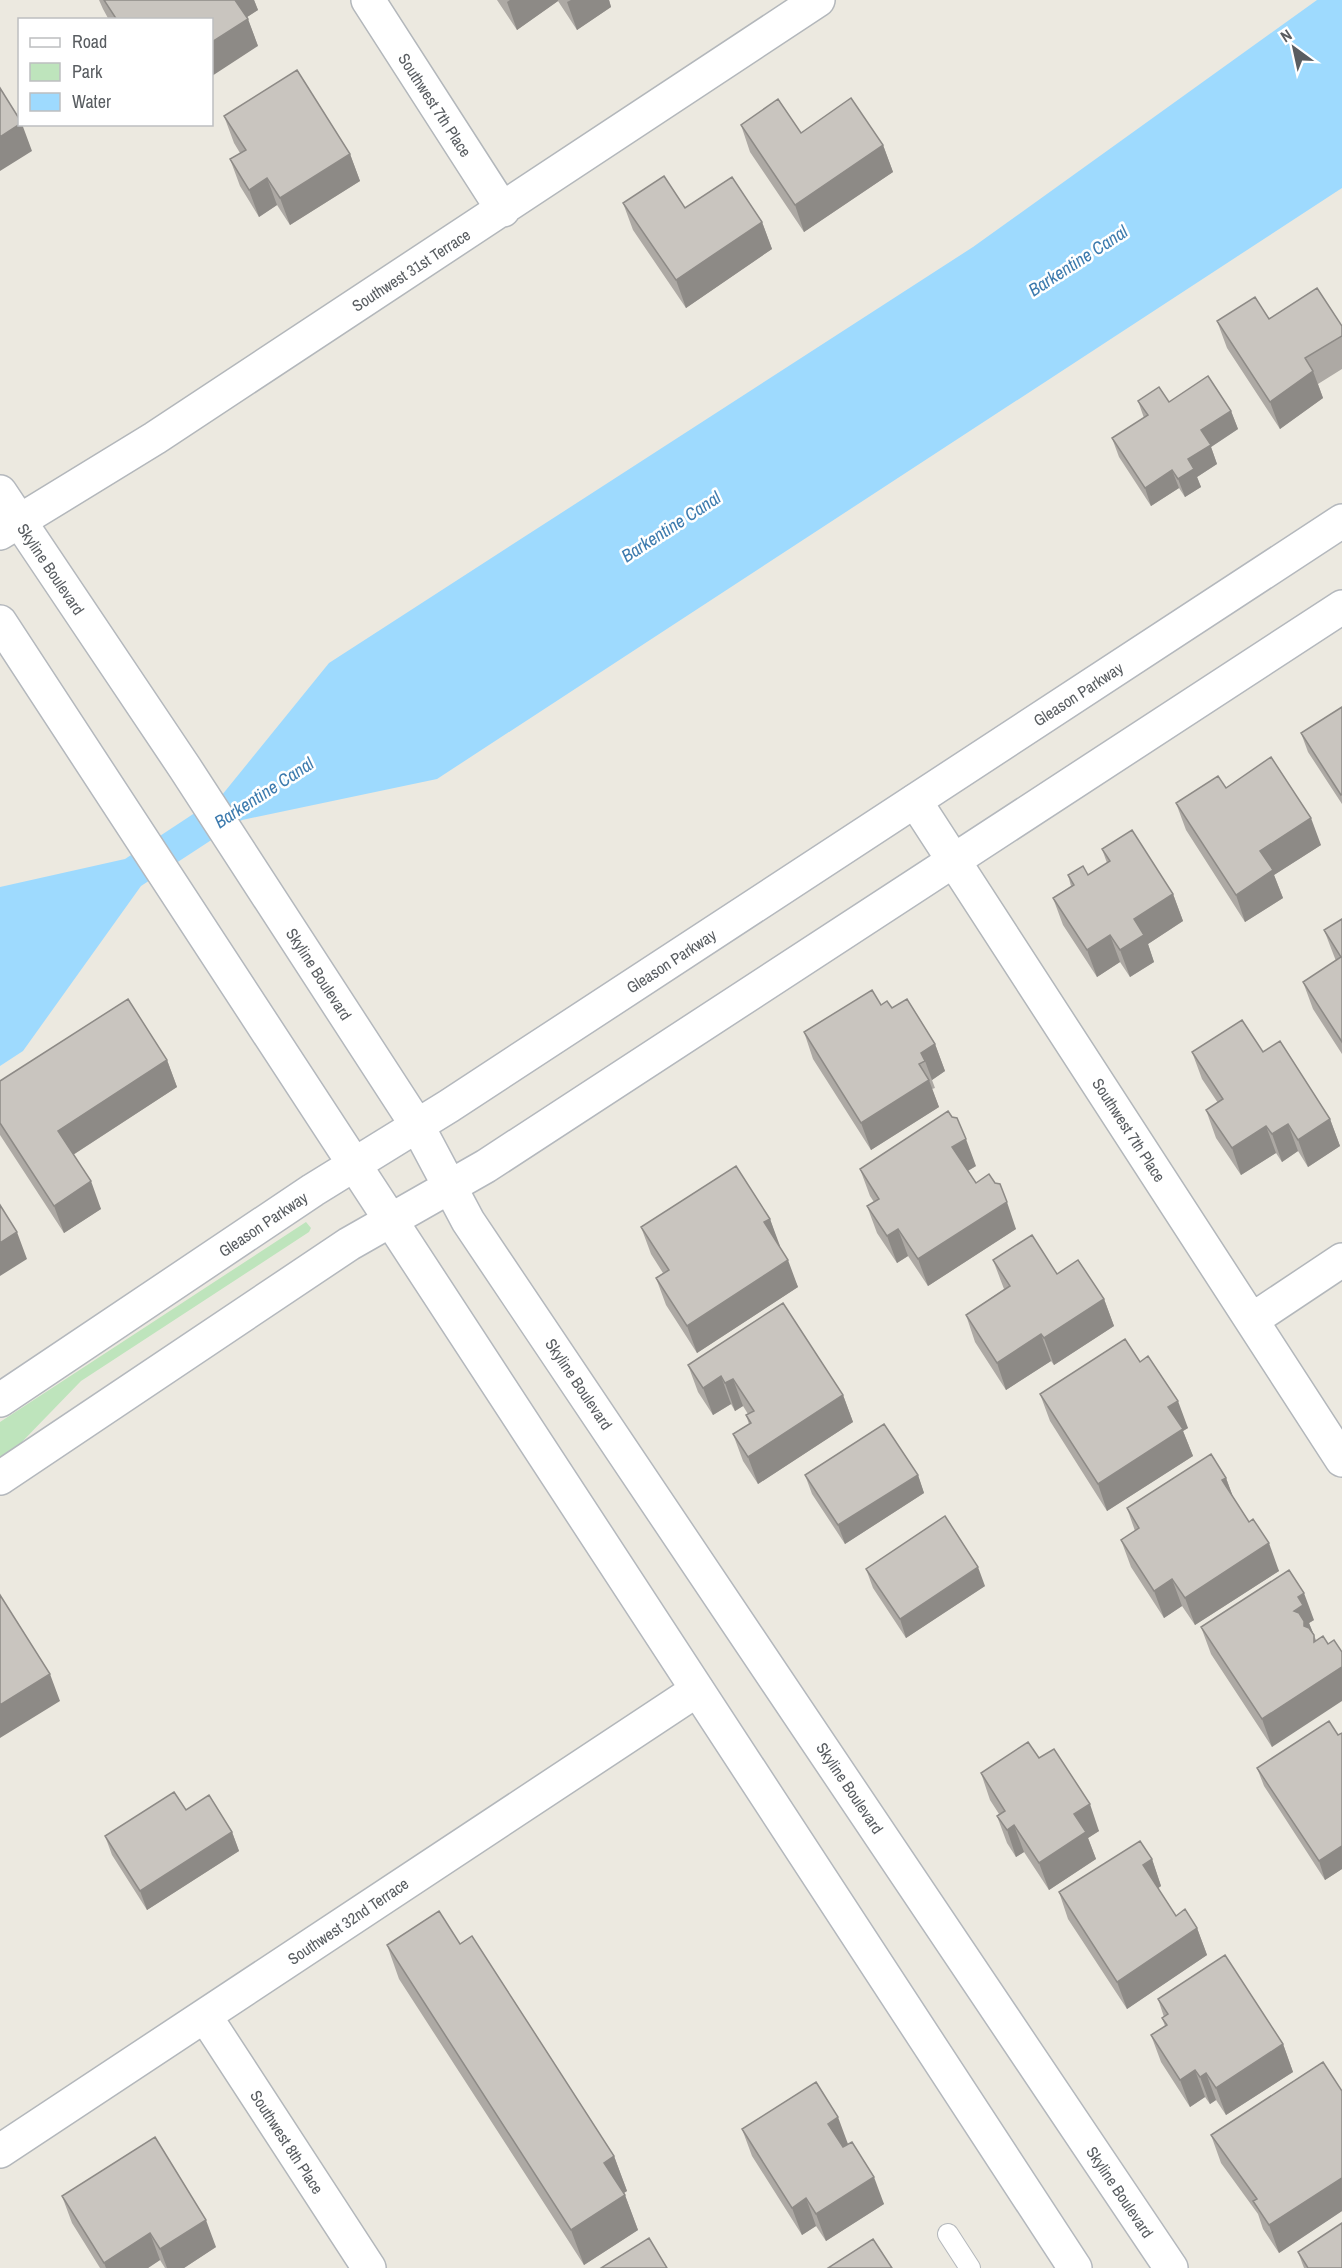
<svg xmlns="http://www.w3.org/2000/svg" width="1342" height="2268" font-family="'Archivo Narrow',sans-serif">
<style>
.green{fill:#bee4bc}
.water{fill:#9edafe}
.lines{fill:none;stroke-linecap:round;stroke-linejoin:round}
.lane-casing{stroke:#b3b7bb;stroke-width:22}
.street-casing{stroke:#b3b7bb;stroke-width:36}
.secondary-casing{stroke:#b4b8bd;stroke-width:36}
.lane{stroke:#fff;stroke-width:20}
.street{stroke:#fff;stroke-width:33}
.secondary{stroke:#fff;stroke-width:33}
.wall{fill:#ada9a4}
.shaded-wall{fill:#8d8a86}
.building{fill:#c9c5bf;stroke:#8d8a86;stroke-width:1.5}
.labels{text-anchor:middle;stroke-width:5;stroke-linejoin:round;paint-order:stroke}
.street-label{font-size:16px;fill:#595d61;stroke:#fff}
.water-label{font-size:18px;font-style:italic;fill:#3d7bae;stroke:#fff}
</style>
<rect width="100%" height="100%" fill="#ece9e0"/>
<path class="green" d="M306,1222L311,1228L309,1232L81,1381L17,1447L0,1459V1422Z"/>
<path class="water" d="M1317,0H1342V188L437,779L242,820L141,886L23,1051L0,1066V887L125,859L222,795L329,663L973,247Z"/>
<g class="lines">
<g class="lane-casing">
<path id="lane" d="M948,2234L970,2268"/>
</g>
<g class="street-casing">
<path id="street" d="M368,0L503,210
M0,533L155,438L818,0
M915,801L1342,1460
M1252,1320L1342,1260
M205,2016L369,2268
M0,2151L697,1690"/>
</g>
<g class="secondary-casing">
<path id="secondary" d="M0,492L185,768L418,1127L468,1221L1171,2268
M0,622L1075,2268
M0,1400L313,1190L449,1106L1342,521
M0,1478L349,1244L486,1166L1342,607"/>
</g>
<use href="#lane" class="lane"/>
<use href="#street" class="street"/>
<use href="#secondary" class="secondary"/>
</g>
<path class="wall" d="M99,0H254L258,10L247,17L258,46L212,20H109L103,9Z
M497,0H609L611,7L577,30L558,1L517,30Z
M224,116L350,154L360,181L290,225L277,205L259,217L240,186L230,159L240,153L234,143Z
M741,125L883,145L893,172L804,232L750,152Z
M623,203L685,208L762,222L772,249L686,308L633,230Z
M1269,319L1342,326V369L1318,384L1323,398L1280,429L1227,348L1217,321Z
M1138,401L1169,402L1231,411L1238,429L1211,447L1217,464L1197,477L1201,487L1185,497L1179,488L1151,506L1119,457L1112,438L1144,418Z
M1342,707V804L1308,752L1301,733Z
M1226,788L1321,845L1274,875L1283,898L1245,922L1186,830L1176,803Z
M1102,849L1173,894L1183,921L1148,944L1154,962L1130,977L1120,962L1097,977L1063,925L1053,898L1071,886L1068,875H1088L1107,863Z
M1342,919V1054L1313,1009L1303,982L1336,961L1324,930Z
M881,1005L892,1008L935,1044L945,1071L932,1080L935,1088L932,1089L939,1107L871,1150L813,1059L804,1032Z
M1192,1052H1263L1330,1119L1340,1146L1308,1167L1298,1151L1282,1162L1276,1153L1241,1175L1216,1138L1206,1110L1218,1103L1202,1079Z
M167,1060L177,1087L73,1155L101,1209L64,1233L0,1135V1081Z
M976,1166L968,1171L976,1183L1016,1229L928,1286L908,1256L897,1263L877,1233L867,1206L874,1202L870,1196L860,1169Z
M770,1219L779,1246L798,1287L697,1353L666,1305L656,1278L663,1273L651,1254L641,1227Z
M993,1260L1057,1274L1104,1299L1114,1326L1054,1365L1051,1361L1006,1390L975,1342L966,1315L1004,1289Z
M1140,1362L1188,1428L1183,1431L1193,1456L1107,1511L1050,1421L1040,1394Z
M688,1365L843,1395L853,1422L758,1484L743,1461L733,1434L749,1424L746,1415L748,1414L743,1406L735,1411L731,1404L713,1415L698,1392Z
M805,1475H918L924,1493L845,1544L812,1494Z
M1226,1478L1233,1497L1279,1571L1195,1625L1182,1606L1164,1618L1131,1567L1121,1540L1135,1531L1127,1508Z
M866,1569L985,1586L906,1638L873,1588Z
M1314,1620L1309,1623L1316,1640L1328,1644L1272,1747L1211,1654L1201,1627Z
M1342,1733V1869L1325,1880L1264,1786L1257,1768L1338,1735Z
M1039,1758L1099,1831L1088,1838L1096,1859L1049,1890L1024,1852L1016,1857L1007,1843L997,1816L999,1814L990,1800L981,1773Z
M186,1810L232,1832L239,1851L147,1910L112,1855L105,1836Z
M1152,1859L1161,1886L1158,1888L1176,1916L1197,1928L1207,1955L1127,2009L1068,1919L1059,1892Z
M460,1944L614,2156L627,2191L624,2193L638,2230L584,2265L399,1979L387,1945Z
M1158,1999L1283,2044L1293,2072L1226,2115L1216,2100L1210,2104L1205,2097L1190,2107L1161,2062L1151,2035L1165,2026L1162,2018L1164,2017Z
M1342,2091V2211L1279,2253L1263,2229L1258,2214L1221,2163L1211,2135Z
M742,2129L848,2144L884,2204L826,2241L816,2226L802,2235L752,2156Z
M62,2196L216,2247L184,2268H165L160,2260L148,2268H100L72,2223Z
M1298,2252L1342,2268H1304Z"/>
<path class="shaded-wall" d="M233,0H254L258,10L241,21Z
M510,0H558V1L517,30L507,2Z
M571,0H609L611,7L577,30L567,2Z
M248,19L258,46L212,76V42Z
M20,124H22L32,151L0,171V137Z
M883,145L893,172L804,232L795,205Z
M350,154L360,181L290,225L280,198Z
M267,178L277,205L259,217L249,190Z
M762,222L772,249L686,308L676,280Z
M1313,371L1323,398L1280,429L1270,402Z
M1231,411L1238,429L1211,447L1217,464L1197,477L1201,487L1185,497L1178,479L1201,430Z
M1172,470L1179,488L1151,506L1145,488Z
M1311,818L1321,845L1274,875L1283,898L1245,922L1236,895L1260,851Z
M1173,894L1183,921L1148,944L1154,962L1130,977L1120,950L1134,919Z
M1110,935L1120,962L1097,977L1087,950Z
M935,1044L945,1071L932,1080L925,1061L921,1053Z
M167,1060L177,1087L68,1158L58,1131Z
M929,1080L939,1107L871,1150L861,1123Z
M1330,1119L1340,1146L1308,1167L1298,1140Z
M1288,1124L1298,1151L1282,1162L1272,1134Z
M1266,1126L1276,1153L1241,1175L1232,1148Z
M966,1139L976,1166L962,1174L952,1147Z
M91,1181L101,1209L64,1233L54,1206Z
M1007,1202L1016,1229L928,1286L918,1259Z
M770,1219L780,1246L774,1250L764,1222Z
M898,1229L908,1256L897,1263L887,1236Z
M17,1232L27,1259L0,1276V1243Z
M788,1260L798,1287L697,1353L687,1326Z
M1104,1299L1114,1326L1054,1365L1044,1338Z
M1041,1334L1051,1361L1006,1390L997,1363Z
M721,1376L731,1404L713,1415L703,1388Z
M733,1379L743,1406L735,1411L725,1383Z
M843,1395L853,1422L758,1484L748,1457Z
M1178,1401L1188,1428L1183,1431L1193,1456L1107,1511L1098,1484L1168,1407Z
M918,1475L924,1493L845,1544L838,1525Z
M1226,1478L1236,1505L1222,1480Z
M1269,1543L1279,1571L1195,1625L1185,1598Z
M978,1567L985,1586L906,1638L900,1619Z
M1172,1579L1182,1606L1164,1618L1154,1591Z
M1304,1593L1314,1620L1309,1623L1313,1633L1310,1635L1294,1611L1298,1597Z
M1342,1667V1701L1272,1747L1262,1719Z
M50,1674L60,1701L0,1738V1705Z
M1090,1804L1099,1831L1088,1838L1096,1859L1049,1890L1039,1863L1074,1814Z
M1014,1825L1024,1852L1016,1857L1007,1830Z
M232,1832L239,1851L147,1910L140,1891Z
M1342,1846V1869L1325,1880L1319,1861Z
M1152,1859L1161,1886L1153,1892L1143,1865Z
M1197,1928L1207,1955L1127,2009L1117,1982Z
M1283,2044L1293,2072L1226,2115L1216,2088Z
M1195,2070L1205,2097L1190,2107L1180,2080Z
M1206,2073L1216,2100L1210,2104L1200,2077Z
M838,2117L848,2144L838,2151L828,2124Z
M614,2156L627,2191L617,2197L604,2163Z
M874,2177L884,2204L826,2241L816,2214Z
M1342,2178V2211L1279,2253L1269,2225Z
M625,2195L638,2230L584,2265L571,2230Z
M806,2198L816,2226L802,2235L792,2208Z
M206,2220L216,2247L184,2268H167L160,2249Z
M150,2233L160,2260L148,2268H106L104,2263Z"/>
<path class="building" d="M104,0H235L248,19L212,42V20H117Z
M297,70L350,154L280,198L267,178L249,190L230,159L246,150L224,116Z
M0,88L20,120V124L0,137Z
M851,98L883,145L795,205L741,125L778,99L801,133Z
M664,176L685,208L732,177L762,222L676,280L623,203Z
M1317,288L1342,326V336L1305,358L1313,371L1270,402L1217,321L1255,297L1269,319Z
M1208,376L1231,411L1201,430L1211,445L1188,459L1194,469L1178,479L1172,470L1145,488L1112,438L1148,415L1138,401L1159,387L1169,402Z
M1342,707V794L1341,795L1301,733Z
M1271,757L1311,818L1260,851L1273,870L1236,895L1176,803L1218,776L1226,788Z
M1132,830L1173,894L1134,919L1144,935L1120,950L1110,935L1087,950L1053,898L1074,885L1068,875L1083,866L1088,875L1110,861L1102,849Z
M1342,919V1042L1303,982L1341,957L1324,930Z
M872,990L881,1005L887,1001L892,1008L907,999L935,1044L921,1053L925,1061L919,1064L929,1080L861,1123L804,1032Z
M128,999L167,1060L58,1131L91,1181L54,1206L0,1123V1081Z
M1242,1020L1263,1052L1280,1041L1330,1119L1298,1140L1288,1124L1272,1134L1266,1126L1232,1148L1206,1110L1223,1099L1192,1052Z
M948,1111L952,1117L957,1118L966,1139L952,1147L976,1183L989,1174L995,1183L1000,1184L1007,1202L918,1259L898,1229L887,1236L867,1206L879,1199L860,1169Z
M736,1166L770,1219L764,1222L788,1260L687,1326L656,1278L669,1270L641,1227Z
M0,1205L17,1232L0,1243Z
M1032,1235L1057,1274L1078,1260L1104,1299L1044,1338L1041,1334L997,1363L966,1315L1010,1286L993,1260Z
M783,1303L843,1395L748,1457L733,1434L751,1423L746,1415L754,1411L733,1379L725,1383L721,1376L703,1388L688,1365Z
M1125,1339L1140,1362L1148,1356L1178,1401L1168,1407L1183,1429L1098,1484L1040,1394Z
M884,1424L918,1475L838,1525L805,1475Z
M1211,1454L1226,1478L1222,1480L1249,1522L1253,1519L1269,1543L1185,1598L1172,1579L1154,1591L1121,1540L1139,1528L1127,1508Z
M945,1516L978,1567L900,1619L866,1569Z
M1289,1570L1304,1593L1298,1597L1303,1605L1294,1611L1299,1613L1304,1621V1626L1309,1628L1314,1635V1642L1323,1636L1328,1644L1334,1640L1342,1652V1667L1262,1719L1201,1627Z
M0,1595L50,1674L0,1705Z
M1329,1721L1338,1735L1342,1733V1846L1319,1861L1257,1768Z
M1028,1742L1039,1758L1054,1749L1090,1804L1074,1814L1086,1832L1039,1863L1014,1825L1007,1830L997,1816L1005,1811L981,1773Z
M174,1792L186,1810L209,1795L232,1832L140,1891L105,1836Z
M1140,1841L1152,1859L1143,1865L1176,1916L1185,1909L1197,1928L1117,1982L1059,1892Z
M439,1911L460,1944L472,1936L614,2156L604,2163L625,2195L571,2230L387,1945Z
M1225,1955L1283,2044L1216,2088L1206,2073L1200,2077L1195,2070L1180,2080L1151,2035L1167,2025L1162,2018L1168,2014L1158,1999Z
M1323,2062L1342,2091V2178L1269,2225L1253,2201L1257,2199L1211,2135Z
M816,2082L838,2117L828,2124L843,2147L852,2142L874,2177L816,2214L806,2198L792,2208L742,2129Z
M155,2137L206,2220L160,2249L150,2233L104,2263L62,2196Z
M1342,2223V2268H1308L1298,2252Z
M649,2238L667,2268H601Z
M873,2239L892,2268H828Z"/>
<g class="labels">
<g class="street-label">
<text transform="translate(435 105) rotate(57)" y="6">Southwest 7th Place</text>
<text transform="translate(411 270) rotate(-33)" y="6">Southwest 31st Terrace</text>
<text transform="translate(51 569) rotate(56)" y="6">Skyline Boulevard</text>
<text transform="translate(1078 694) rotate(-33)" y="6">Gleason Parkway</text>
<text transform="translate(671 961) rotate(-33)" y="6">Gleason Parkway</text>
<text transform="translate(319 974) rotate(57)" y="6">Skyline Boulevard</text>
<text transform="translate(1129 1130) rotate(57)" y="6">Southwest 7th Place</text>
<text transform="translate(263 1224) rotate(-34)" y="6">Gleason Parkway</text>
<text transform="translate(579 1384) rotate(56)" y="6">Skyline Boulevard</text>
<text transform="translate(850 1788) rotate(56)" y="6">Skyline Boulevard</text>
<text transform="translate(348 1921) rotate(-34)" y="6">Southwest 32nd Terrace</text>
<text transform="translate(287 2142) rotate(57)" y="6">Southwest 8th Place</text>
<text transform="translate(1120 2192) rotate(56)" y="6">Skyline Boulevard</text>
</g>
<g class="water-label">
<text transform="translate(1078 261) rotate(-33)" y="6">Barkentine Canal</text>
<text transform="translate(671 527) rotate(-33)" y="6">Barkentine Canal</text>
<text transform="translate(264 793) rotate(-33)" y="6">Barkentine Canal</text>
</g>
</g>
<rect x="18" y="18" width="195" height="108" fill="#ffffff" stroke="#bdbec0" stroke-width="1.5"/>
<rect x="30" y="38" width="30" height="9" fill="#ffffff" stroke="#bdbec0" stroke-width="1.5"/>
<text x="72" y="48" font-size="18" fill="#595d61">Road</text>
<rect x="30" y="63" width="30" height="18" fill="#bee4bc" stroke="#bdbec0" stroke-width="1.5"/>
<text x="72" y="78" font-size="18" fill="#595d61">Park</text>
<rect x="30" y="93" width="30" height="18" fill="#9edafe" stroke="#bdbec0" stroke-width="1.5"/>
<text x="72" y="108" font-size="18" fill="#595d61">Water</text>
<g transform="translate(1294 48) rotate(327)" stroke="#ffffff" stroke-width="4.5" paint-order="stroke">
<path d="M0-4.5L10 22L0 15L-10 22Z" fill="#595d61"/>
<text y="-9" font-size="16" font-weight="bold" text-anchor="middle" fill="#595d61">N</text>
</g>
</svg>
